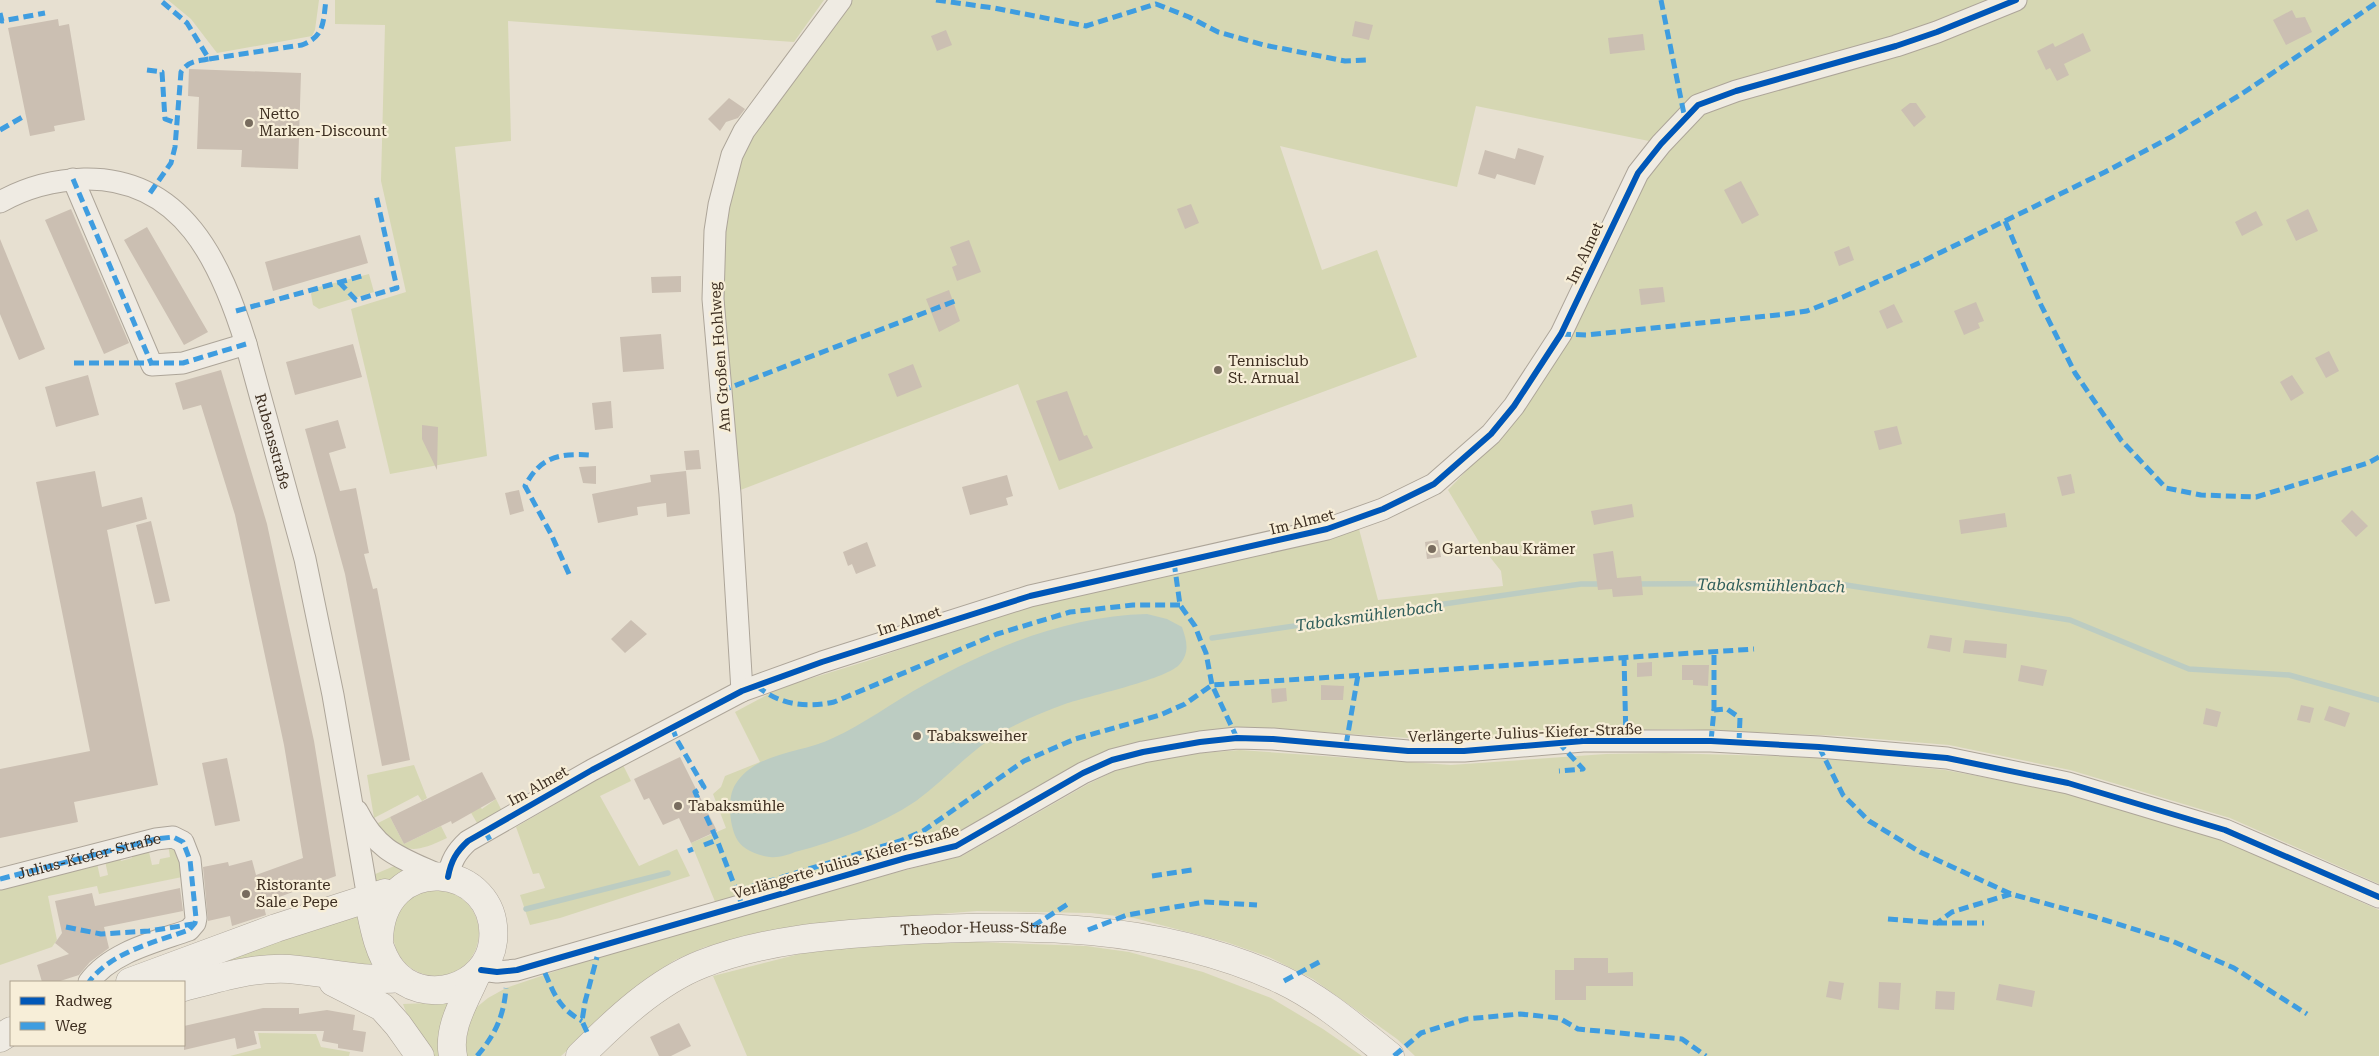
<svg xmlns="http://www.w3.org/2000/svg" width="2379" height="1056" font-family="'Roboto Serif',serif">
<style>
.green{fill:#d6d7b3}
.water{fill:#bcccc2}
.lines{fill:none;stroke-linecap:round;stroke-linejoin:round}
.stream{stroke:#bcccc2;stroke-width:5.5}
.building{fill:#cbbfb2}
.minor-casing{stroke:#ada599;stroke-width:23}
.tertiary-casing{stroke:#ada599;stroke-width:29}
.minor{stroke:#efebe3;stroke-width:21}
.tertiary{stroke:#efebe3;stroke-width:28}
.quiet{stroke:#3f9de0;stroke-width:5;stroke-dasharray:10 5;stroke-linecap:butt}
.cycleway-casing{stroke:#f7eed8;stroke-width:9}
.cycleway{stroke:#0057b8;stroke-width:6}
.poi-dot{fill:#786c5e;stroke:#f7eed8;stroke-width:2}
.labels{text-anchor:middle;stroke-width:4.5;stroke-linejoin:round;paint-order:stroke}
.poi-label{font-size:15px;fill:#3d2e20;stroke:#f7eed8;text-anchor:start}
.street-label{font-size:15px;fill:#3d2e20;stroke:#f7eed8}
.water-label{font-size:16px;font-style:italic;fill:#2f5d5a;stroke:#f7eed8}
</style>
<rect width="100%" height="100%" fill="#e7e0d1"/>
<path class="green" d="M168,0H319L315,30L312,36L217,53L191,19Z
M335,0H824L794,42L508,21L511,141L455,147L487,456L390,474L351,309L406,292L381,181L385,25L335,24Z
M841,0H2379V884L2230,818L2070,770L1949,745L1841,736L1681,729L1549,732L1483,738H1409L1244,727L1175,737L953,836L716,904L691,843L726,828L713,794L721,787L725,776L760,762L735,712L780,688L867,661L1027,605L1359,529L1378,600L1503,586L1501,571L1482,547L1448,490L1513,422L1644,178L1669,148L1649,141L1476,106L1457,187L1280,146L1322,270L1377,250L1417,357L1059,490L1018,384L730,494L721,387L725,179Z
M369,274L374,292L319,309L313,305L311,294L315,288Z
M1240,750L1451,765L1606,754L1665,753L1810,757L1945,770L2064,792L2222,840L2379,910V1056H1415L1397,1039L1313,979L1269,957L1226,942L1134,918L1091,913L977,911L810,924L705,947L675,960L649,977L561,1056H462L463,1027L472,1011L488,998L506,988L606,954L894,873L962,856L1088,784L1115,771L1145,762L1201,753Z
M414,765L427,798L422,801L418,795L374,818L367,775Z
M623,765L631,781L600,796L639,866L677,849L690,876L560,918L530,925L520,895L545,888L539,873L533,874L516,827Z
M496,799L502,811L477,823L470,811L480,807L482,809Z
M390,817L404,844L441,826L447,838C409,856 404,852 376,824Z
M168,844H173L187,876L99,894L97,886L48,896L57,940L52,947L0,965V886L97,863L100,877L108,875L105,861L119,855L121,861L132,858L133,852H149L152,865L159,864L160,859L170,857Z
M399,864L416,871L374,886L373,875Z
M393 933a43 43 0 1 1 86 0a43 43 0 1 1-86 0Z
M359,911L376,974L220,966L218,959Z
M976,942L1086,946L1129,952L1203,972L1271,998L1323,1029L1362,1056H747L713,976L811,951L889,944Z
M453,1002L443,1056H430L409,1020L403,1004Z
M258,1033L316,1034L321,1047L350,1052L349,1056H230L261,1048Z"/>
<path class="water" d="M1147,614L1167,619L1182,627C1187,641 1190,653 1179,665C1164,680 1088,696 1065,704C1043,712 1022,721 1002,732C970,750 946,779 916,801C880,825 837,841 795,852C788,855 778,858 770,857C759,856 744,850 738,841C729,827 727,798 735,785C756,751 801,754 833,738C864,724 893,702 924,685C993,647 1067,616 1147,614Z"/>
<g class="lines">
<path class="stream" d="M1635,584L1833,583L2070,620L2189,669L2289,675L2379,700
M1212,638L1581,584H1603
M526,909L668,873"/>
</g>
<path class="building" d="M2292,10L2296,18L2305,17L2312,32L2286,45L2273,20Z
M58,19L59,26L69,24L85,120L54,126L55,131L30,136L8,28Z
M1355,21L1373,25L1369,40L1352,36Z
M946,30L952,45L937,51L931,36Z
M2083,33L2091,51L2064,64L2069,75L2057,81L2050,68L2046,70L2037,51L2053,43L2055,47Z
M1643,34L1645,50L1610,54L1608,38Z
M189,69L301,73L298,169L241,167L242,150L197,149L199,97L188,96Z
M729,98L745,109L738,118L726,122L720,131L708,119Z
M1910,103H1916L1926,117L1914,127L1901,110Z
M1518,148L1544,156L1535,185L1497,174L1495,179L1478,174L1485,150L1515,159Z
M1741,181L1759,215L1742,224L1724,190Z
M1191,204L1199,223L1185,229L1177,209Z
M71,209L129,343L104,354L45,220Z
M2308,209L2318,231L2296,241L2286,220Z
M2256,211L2263,225L2242,236L2235,222Z
M147,227L208,332L184,345L124,240Z
M360,235L368,263L273,291L265,262Z
M0,239L45,349L19,360L0,314Z
M969,240L981,272L957,281L952,267L957,265L950,247Z
M1849,246L1854,260L1839,266L1834,252Z
M681,276V292L652,293L651,277Z
M1663,287L1665,302L1641,305L1639,289Z
M949,290L960,321L939,332L926,299Z
M1976,302L1984,321L1978,323L1980,328L1964,335L1954,311Z
M1894,304L1903,322L1887,329L1879,311Z
M661,334L664,369L623,372L620,337Z
M353,344L362,377L295,395L286,362Z
M2329,351L2339,371L2326,378L2315,358Z
M913,364L922,387L897,397L888,374Z
M221,370L267,524L314,741L336,876L263,903L266,915L232,926L230,916L208,921L203,867L228,862L229,866L252,860L256,875L303,858L284,745L235,515L201,405L183,410L175,383Z
M88,375L99,415L56,427L45,387Z
M2292,375L2304,393L2291,401L2280,382Z
M1067,391L1084,436L1087,435L1093,448L1059,461L1036,401Z
M611,401L613,428L595,430L592,403Z
M338,420L346,448L329,453L340,491L356,488L369,553L364,554L373,589L377,588L410,760L382,766L345,574L305,429Z
M422,425L438,427L437,470L422,439Z
M1897,426L1902,444L1879,450L1874,431Z
M699,450L701,469L686,470L684,451Z
M596,466V484L583,483L579,467Z
M95,471L102,507L142,497L147,519L107,530L158,785L74,802L78,822L0,838V769L90,751L36,482Z
M686,471L690,514L667,517L666,503L637,507L638,515L598,523L592,494L651,482L650,475Z
M2071,474L2075,493L2062,496L2057,477Z
M1007,475L1013,496L1006,498L1008,505L970,515L962,487Z
M519,490L524,511L510,515L505,493Z
M1632,504L1634,517L1594,525L1591,511Z
M2352,510L2368,526L2356,537L2341,521Z
M2005,513L2007,527L1961,534L1959,520Z
M151,521L170,601L155,604L136,525Z
M1438,540L1441,557L1427,559L1425,542Z
M867,542L876,566L856,574L852,564L848,566L843,552Z
M1613,551L1617,578L1641,576L1643,595L1613,597L1612,589L1598,590L1593,554Z
M631,620L647,634L625,653L611,639Z
M1930,635L1952,638L1950,652L1927,648Z
M1965,640L2007,644L2006,658L1963,653Z
M1652,662V676L1637,677V663Z
M1682,665H1709L1708,686L1693,685V680H1682Z
M2021,665L2047,670L2043,686L2018,681Z
M1321,685L1344,686L1343,700H1321Z
M1286,688L1287,701L1272,703L1271,689Z
M2301,705L2314,708L2310,723L2297,720Z
M2329,706L2350,713L2345,727L2324,720Z
M2206,708L2221,712L2217,727L2203,724Z
M680,757L717,831L691,843L679,818L663,825L649,798L644,800L634,779Z
M227,758L240,821L215,826L202,763Z
M482,772L496,799L452,824L451,821L404,844L390,817Z
M180,888L183,911L104,927L109,948L90,962L79,975L57,982H42L37,965L69,954L55,943L62,933L55,901L92,893L95,906Z
M1574,958H1608V973L1633,972V986H1586V1000H1555V970H1574Z
M1829,981L1844,983L1841,1000L1826,997Z
M1879,982L1901,983L1899,1010L1878,1008Z
M1999,984L2035,991L2032,1007L1996,1000Z
M1936,991L1955,992L1954,1010L1935,1009Z
M263,1008H299V1014L327,1010L355,1015L353,1030L366,1032L363,1052L338,1048V1044L322,1041L324,1031H254L257,1044L237,1049L235,1038L184,1050V1026Z
M679,1023L691,1046L671,1056H659L650,1037Z"/>
<g class="lines">
<g class="minor-casing">
<g id="minor">
<path d="M73,179L152,365L183,363L246,344"/>
<path id="s1" d="M0,202C25,188 55,180 84,179C183,177 221,263 246,344L305,559L333,695L368,898"/>
<path d="M742,691L730,494L713,299L715,231L719,205L732,155L744,131L841,0"/>
<path d="M357,811C378,853 402,858 441,876"/>
<path d="M448,877C451,861 456,852 468,841L592,770L742,691L822,662L1030,596L1327,529L1383,509L1434,484L1491,434L1514,406L1561,334L1638,173L1661,144L1698,105L1736,91L1896,46L1937,32L2016,0"/>
<path d="M0,879L156,839L173,837L183,842L190,860L196,918L195,923L189,930C155,942 111,952 89,982"/>
<path d="M481,970L497,972L517,970L906,858L956,846L1083,773L1112,760L1143,752L1200,742L1237,738L1273,739L1408,751H1464L1583,741H1711L1819,747L1947,758L2068,783L2225,830L2379,897"/>
</g>
</g>
<g class="tertiary-casing">
<g id="tertiary">
<path d="M368,898C373,921 377,951 392,970C422,1008 488,989 493,941C501,861 380,849 379,941"/>
<path d="M130,982L276,928L385,893"/>
<path d="M333,982L382,1007L398,1025L420,1056"/>
<path d="M184,987C218,978 253,967 289,969C327,972 363,982 400,978"/>
<path d="M0,1038L11,1031"/>
<path d="M453,1056C447,1028 465,1001 476,975"/>
<path id="s2" d="M580,1056C615,1021 656,982 702,964C763,940 829,935 893,931C1026,923 1159,923 1282,980C1322,999 1356,1029 1390,1056"/>
</g>
</g>
<use href="#minor" class="minor"/>
<use href="#tertiary" class="tertiary"/>
<g class="quiet">
<path d="M936,0L994,8L1086,26L1156,4L1189,17L1218,32L1264,45L1345,61L1367,60"/>
<path d="M1661,0L1685,119"/>
<path d="M0,13L2,21L45,13"/>
<path d="M209,59L302,45C325,36 323,22 326,0"/>
<path d="M147,70L162,72L165,119L176,123"/>
<path d="M0,130L26,115"/>
<path d="M73,179L152,365"/>
<path d="M150,193L171,163L175,147L181,72C188,61 197,61 209,59L187,23L160,0"/>
<path d="M2005,221L2041,305L2075,373L2121,440L2166,488L2201,495L2256,497L2368,463L2379,457"/>
<path d="M339,282L356,300L397,288L376,195"/>
<path d="M236,311L362,276"/>
<path d="M1561,334L1587,335L1786,314L1807,311L1843,297L1919,263L2105,172L2171,137L2243,93L2379,1"/>
<path d="M74,363H183L246,344"/>
<path d="M721,391L955,301"/>
<path d="M1174,562L1180,605L1195,626L1200,639L1206,653L1212,685L1237,738"/>
<path d="M569,574L551,534L525,486C540,457 559,453 590,455"/>
<path d="M1624,656L1626,740"/>
<path d="M757,686C780,705 805,708 834,702L997,634L1070,612L1133,605H1180"/>
<path d="M1714,710V652"/>
<path d="M672,727L677,740L704,787L695,792L717,840L742,905"/>
<path d="M1711,741L1714,710L1727,709L1740,718L1739,742"/>
<path d="M1558,742L1583,769L1559,771"/>
<path d="M1346,745L1358,675"/>
<path d="M1819,747L1843,795L1869,821L1920,852L2011,894L2095,917L2172,941L2234,968L2307,1014"/>
<path d="M485,831L491,842"/>
<path d="M704,845L717,840"/>
<path d="M688,851L693,849"/>
<path d="M1152,876L1192,870"/>
<path id="s3" d="M0,879L156,839L173,837L183,842L190,860L196,918L195,923L189,930C155,942 111,952 89,982"/>
<path d="M737,891L900,841L923,831L1024,761L1075,739L1160,715L1185,704L1212,685L1754,649"/>
<path d="M1888,919L1937,923L1952,912L2011,894"/>
<path d="M1937,923H1984"/>
<path d="M1033,926L1068,904"/>
<path d="M66,927L101,934L149,931L193,924"/>
<path d="M1088,930L1127,915L1205,902L1257,905"/>
<path d="M545,973C555,996 559,1008 582,1021"/>
<path d="M1284,981L1323,960"/>
<path d="M587,1032L582,1021L585,1002L597,957"/>
<path d="M477,1056C495,1035 504,1016 506,988"/>
<path d="M1394,1056L1421,1033L1466,1019L1520,1014L1559,1018L1578,1029L1682,1039L1706,1056"/>
</g>
<g class="cycleway-casing">
<path id="cycleway" d="M448,877C451,861 456,852 468,841L592,770L742,691L822,662L1030,596L1327,529L1383,509L1434,484L1491,434L1514,406L1561,334L1638,173L1661,144L1698,105L1736,91L1896,46L1937,32L2016,0
M481,970L497,972L517,970L906,858L956,846L1083,773L1112,760L1143,752L1200,742L1237,738L1273,739L1408,751H1464L1583,741H1711L1819,747L1947,758L2068,783L2225,830L2379,897"/>
</g>
<use href="#cycleway" class="cycleway"/>
</g>
<g class="poi-dot">
<circle cx="249" cy="123" r="5"/>
<circle cx="1218" cy="370" r="5"/>
<circle cx="1432" cy="549" r="5"/>
<circle cx="917" cy="736" r="5"/>
<circle cx="678" cy="806" r="5"/>
<circle cx="246" cy="894" r="5"/>
</g>
<g class="labels">
<g class="poi-label">
<text x="259" y="119">Netto<tspan x="259" dy="17">Marken-Discount</tspan></text>
<text x="1228" y="366">Tennisclub<tspan x="1228" dy="17">St. Arnual</tspan></text>
<text x="1442" y="554">Gartenbau Krämer</text>
<text x="927" y="741">Tabaksweiher</text>
<text x="688" y="811">Tabaksmühle</text>
<text x="256" y="890">Ristorante<tspan x="256" dy="17">Sale e Pepe</tspan></text>
</g>
<g class="street-label">
<text transform="translate(1585 253) rotate(-65)" y="5">Im Almet</text>
<text transform="translate(720 357) rotate(-94)" y="5">Am Großen Hohlweg</text>
<text dy="5" stroke="none"><textPath href="#s1" startOffset="440">Rubensstraße</textPath></text>
<text transform="translate(1302 522) rotate(-14)" y="5">Im Almet</text>
<text transform="translate(909 621) rotate(-18)" y="5">Im Almet</text>
<text transform="translate(1525 733) rotate(-2)" y="5">Verlängerte Julius-Kiefer-Straße</text>
<text transform="translate(538 786) rotate(-29)" y="5">Im Almet</text>
<text dy="5" stroke="none"><textPath href="#s3" startOffset="92">Julius-Kiefer-Straße</textPath></text>
<text transform="translate(846 862) rotate(-16)" y="5">Verlängerte Julius-Kiefer-Straße</text>
<text dy="5" stroke="none"><textPath href="#s2" startOffset="439">Theodor-Heuss-Straße</textPath></text>
</g>
<g class="water-label">
<text transform="translate(1771 585) rotate(1)" y="6">Tabaksmühlenbach</text>
<text transform="translate(1369 615) rotate(-8)" y="6">Tabaksmühlenbach</text>
</g>
</g>
<rect x="10" y="981" width="175" height="65" fill="#f7eed8" stroke="#ada18e"/>
<rect x="20" y="997" width="25" height="8" fill="#0057b8" stroke="#ada18e"/>
<text x="55" y="1006" font-size="15" fill="#3d2e20">Radweg</text>
<rect x="20" y="1022" width="25" height="8" fill="#3f9de0" stroke="#ada18e"/>
<text x="55" y="1031" font-size="15" fill="#3d2e20">Weg</text>
</svg>
